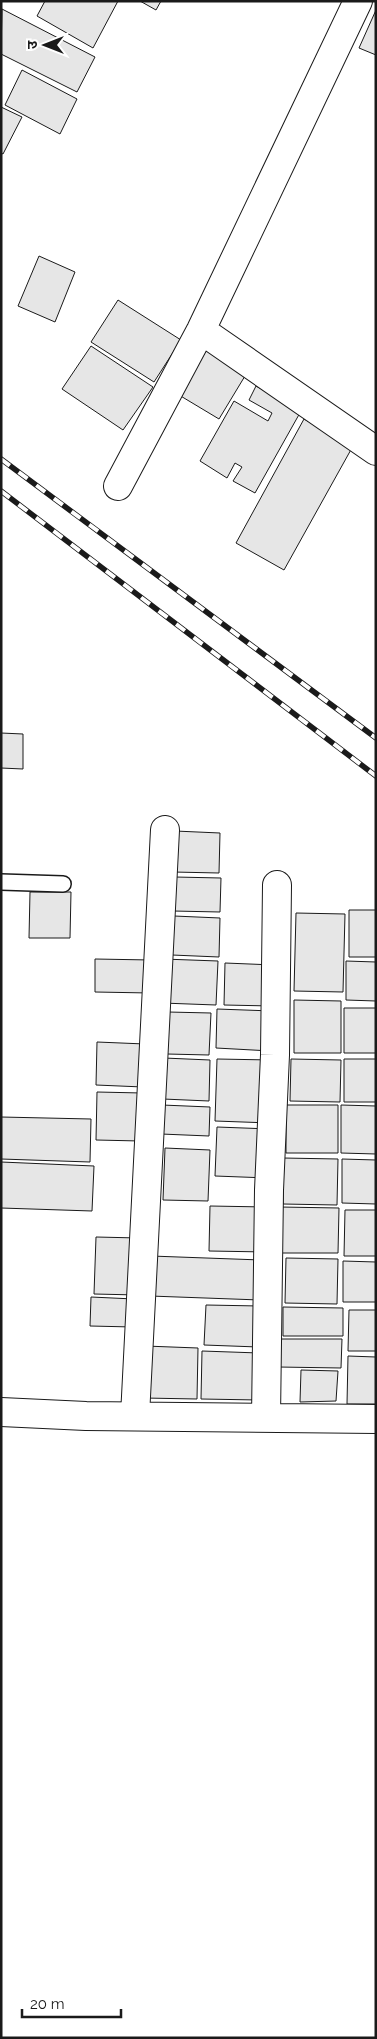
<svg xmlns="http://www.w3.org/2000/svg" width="377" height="2039" font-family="Raleway,'Noto Sans Devanagari',sans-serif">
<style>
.building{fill:#e6e6e6;stroke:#1a1a1a}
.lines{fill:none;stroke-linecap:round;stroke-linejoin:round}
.lane-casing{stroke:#1a1a1a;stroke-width:18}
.street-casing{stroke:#1a1a1a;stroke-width:30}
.lane{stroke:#fff;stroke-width:15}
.street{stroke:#fff;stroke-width:28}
.rail-casing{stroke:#1a1a1a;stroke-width:5.5}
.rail{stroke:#fff;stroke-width:4;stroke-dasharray:11;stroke-linecap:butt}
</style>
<rect width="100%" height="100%" fill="#fff"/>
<path class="building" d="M45,1H118L93,48L37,16Z
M140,1H161L156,10Z
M2,9L95,57L77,92L1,54Z
M376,10V55L359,48Z
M22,70L77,99L60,134L5,105Z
M1,107L22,117L3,154L1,153Z
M39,256L75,272L55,322L18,306Z
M118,300L181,340L154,382L91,342Z
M91,346L153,387L123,430L62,389Z
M209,346L248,371L219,419L179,395Z
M256,386L301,411L255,493L233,481L242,467L235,463L227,478L200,461L234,401L268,421L272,413L249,400Z
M304,419L353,446L284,570L236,543Z
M1,733L23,734V769L1,768Z
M175,831L220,833L219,873L173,872Z
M175,877L221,878L220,912L173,911Z
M30,892H71L70,938H29Z
M349,910H376V957H349Z
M296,913L345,914L343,992L294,991Z
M174,916L220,918L219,957L172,955Z
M95,959L151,960L150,993L95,992Z
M163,959L218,961L216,1005L162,1003Z
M346,961L376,962V1001L346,1000Z
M225,963L274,965L272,1006L224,1005Z
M294,1000L341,1001V1053H294Z
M344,1008H376V1053H344Z
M217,1009L272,1011L271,1051L216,1048Z
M168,1012L211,1013L209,1055L167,1054Z
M97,1042L145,1044L143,1087L96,1085Z
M164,1058L210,1060L209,1101L163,1099Z
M217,1059L271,1060L270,1123L215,1121Z
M291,1059L341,1060L340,1102L290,1101Z
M344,1059H376V1102H344Z
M97,1092L142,1093L140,1141L96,1140Z
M162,1105L210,1107L209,1136L161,1134Z
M286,1105H338V1153H286Z
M341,1105L376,1106V1154L341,1153Z
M1,1117L91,1119L90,1162L1,1159Z
M217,1127L270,1129L268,1178L215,1176Z
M165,1148L210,1150L208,1201L163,1200Z
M283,1158L338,1159L337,1205L283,1204Z
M342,1159L376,1160V1204L342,1203Z
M1,1162L94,1166L92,1211L1,1208Z
M210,1206L266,1207V1252L209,1251Z
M280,1207L339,1208L338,1253H280Z
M345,1210H376V1256H344Z
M96,1237L139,1238L138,1295L94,1294Z
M151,1256L261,1260L260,1300L150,1296Z
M286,1258L338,1259L337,1304L285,1303Z
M343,1261L376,1262V1302H343Z
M91,1297L134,1299L133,1327L90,1326Z
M206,1305L259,1306L258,1347L204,1345Z
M283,1307L343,1308V1336H283Z
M349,1310H376V1351H348Z
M278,1339H342L341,1368L278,1367Z
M145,1346L198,1348L197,1399L144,1398Z
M202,1351L259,1353L258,1400L201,1399Z
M348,1356L376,1357V1404H347Z
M301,1370L338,1371L336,1401L300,1402Z"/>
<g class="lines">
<g class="lane-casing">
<path id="lane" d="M1,882L63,884"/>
</g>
<g class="street-casing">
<path id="street" d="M201,330L376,451
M118,486L201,330L358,1
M1,1412L86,1416L376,1419
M135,1416L165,830
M266,1418L269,1190L275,1055L277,885"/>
</g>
<use href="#lane" class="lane"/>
<use href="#street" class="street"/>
<g class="rail-casing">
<path id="rail" d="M1,459L376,738
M1,491L376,776"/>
</g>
<use href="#rail" class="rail"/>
</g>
<rect width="377" height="2039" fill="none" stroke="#1a1a1a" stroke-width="5"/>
<g transform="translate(45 45) rotate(270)" stroke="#ffffff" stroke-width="4" paint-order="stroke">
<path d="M0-4L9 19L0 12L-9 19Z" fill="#1a1a1a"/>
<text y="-8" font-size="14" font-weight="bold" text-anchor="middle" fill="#1a1a1a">उ</text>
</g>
<path d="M22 2009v8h99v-8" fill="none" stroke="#1a1a1a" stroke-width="2.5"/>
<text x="30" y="2009" font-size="15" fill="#1a1a1a" stroke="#ffffff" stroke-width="4" paint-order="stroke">20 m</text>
</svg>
